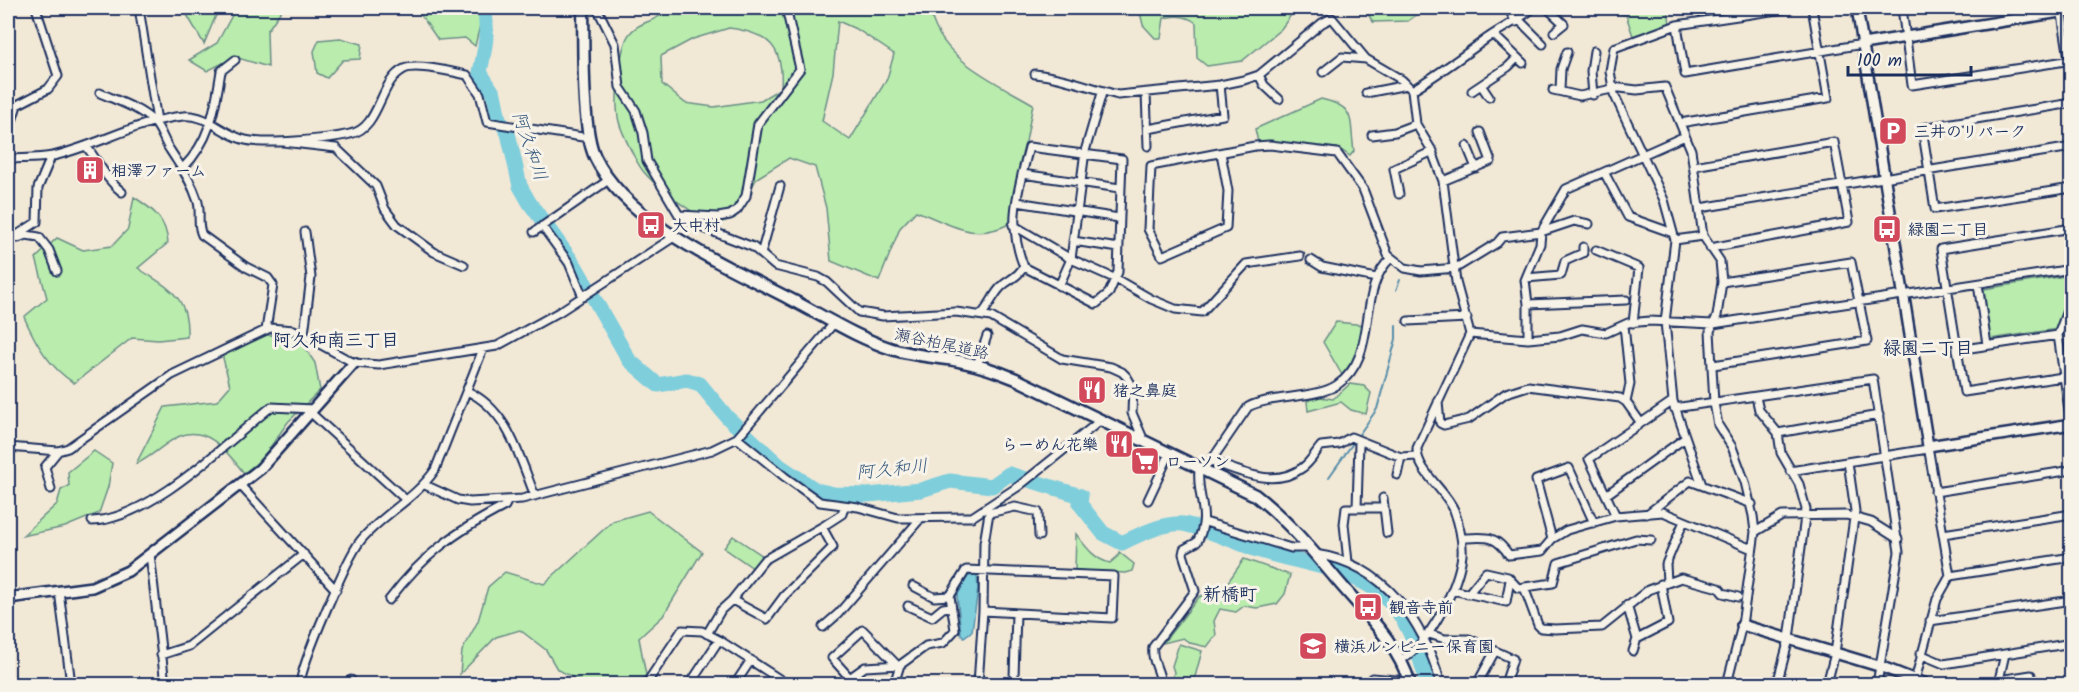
<svg xmlns="http://www.w3.org/2000/svg" width="2079" height="692" font-family="Kalam,'Klee One',sans-serif">
<style>
.green{fill:#b9ecad;stroke:#6a8e86;stroke-width:1.5;fill-rule:evenodd}
.water{fill:#7fcedc;stroke:#578eaa;stroke-width:1.5}
.lines{fill:none;stroke-linecap:round;stroke-linejoin:round}
.stream{stroke:#578eaa;stroke-width:2}
.river{stroke:#7fcedc;stroke-width:15}
.minor-casing{stroke:#1b2f5e;stroke-width:11}
.tertiary-casing{stroke:#1b2f5e;stroke-width:14}
.secondary-casing{stroke:#1b2f5e;stroke-width:15}
.minor{stroke:#f7f3e8;stroke-width:7}
.tertiary{stroke:#f7f3e8;stroke-width:9}
.secondary{stroke:#f7f3e8;stroke-width:10}
.labels{text-anchor:middle;stroke-width:6;stroke-linejoin:round;paint-order:stroke}
.poi-label{font-size:16px;font-weight:bold;fill:#1b2f5e;stroke:#f7f3e8;text-anchor:start}
.street-label{font-size:16px;fill:#1b2f5e;stroke:#f7f3e8}
.water-label{font-size:18px;font-style:italic;fill:#34577e;stroke:#f7f3e8}
.neighbourhood-label{font-size:18px;font-weight:bold;fill:#1b2f5e;stroke:#f7f3e8}
</style>
<rect width="100%" height="100%" fill="#f2e8d6"/>
<filter id="ink" filterUnits="userSpaceOnUse"><feTurbulence type="fractalNoise" baseFrequency=".0167" numOctaves="2"/><feDisplacementMap in="SourceGraphic" scale="12" xChannelSelector="R" yChannelSelector="G"/><feConvolveMatrix kernelMatrix="1 2 1 2 8 2 1 2 1" color-interpolation-filters="sRGB"/></filter>
<g filter="url(#ink)">
<path class="green" d="M183,8H219L204,44Z
M236,8H283L267,31L268,67L235,57L207,71L189,60L217,43Z
M416,8H479L481,21L475,46L465,38L438,40Z
M668,8H930C936,57 994,81 1033,104L1011,223C973,243 951,224 916,211L900,228L879,281L831,261L826,208L815,167L789,158L757,178L735,218L712,225C689,209 661,193 643,171C636,162 622,133 619,122C614,103 619,58 626,40C634,20 657,24 668,8ZM838,21L858,30L894,54L887,79L850,140L822,121L833,73ZM729,28C769,33 784,47 781,88L761,100L714,107L685,103L662,84L661,56L693,39Z
M1139,8H1279L1294,11L1281,29L1242,61L1207,66L1197,58L1196,23C1187,15 1176,15 1164,18L1161,38H1155L1143,25Z
M1364,8H1426L1408,21L1373,22Z
M1589,8H1668L1670,24L1633,36L1626,15Z
M340,38L362,44L360,59L343,60L327,78L317,73L314,51L319,40Z
M1321,99C1357,107 1349,118 1354,151L1350,156L1338,148L1258,142L1255,129Z
M134,197C154,210 166,219 168,243L138,268C169,289 189,295 187,337L158,340L132,338L74,383C49,367 36,344 24,317L47,298L36,258L57,238L83,250L112,246L128,229Z
M2071,275V289L2058,329L1990,339L1984,289Z
M1336,322L1365,325L1359,352L1342,375L1323,342Z
M267,335L297,336L315,363L320,390L288,422L261,460L244,473C228,454 209,425 180,436C165,442 152,457 136,464L165,407L217,401L230,386L222,354Z
M1350,384L1364,386L1371,393L1366,414L1351,410L1341,402L1308,411L1307,401L1320,397L1333,399Z
M94,451L112,463L108,487L99,513L65,527L22,536L57,504L61,490L69,486L68,472Z
M648,511L702,552L663,616L639,638L646,675L640,684H585L557,669L546,650L520,630L496,637L460,674L462,651L478,621L488,587L505,572L544,584L613,521Z
M1076,534C1086,547 1094,559 1110,563L1118,556L1119,552L1134,564L1132,571L1125,573L1075,570Z
M733,536L763,556L753,568L724,548Z
M1244,559L1290,575L1285,594L1277,604L1257,608L1244,606L1236,612L1220,609L1214,621L1216,635L1207,647L1190,643L1183,638L1163,643L1199,597L1228,582Z
M1179,644L1202,651L1193,684H1171L1174,672L1172,666Z"/>
<path class="water" d="M977,575L978,589L972,631L964,637L961,634L957,596L968,576Z"/>
<g class="lines">
<path class="stream" d="M1396,290L1400,280
M1329,477L1377,409L1396,339V325"/>
<path class="river" d="M484,8C489,30 485,49 480,72L494,94L499,119L508,133L520,186L529,202L576,267L629,360L658,385L687,380L700,384L728,418L780,466L816,490L834,494L868,495L921,490L950,481L992,486L1009,474L1081,496L1080,504L1103,533L1122,543C1138,535 1165,522 1183,524C1202,527 1238,543 1257,550C1299,564 1352,567 1386,598C1409,620 1420,654 1427,684"/>
<g class="minor-casing">
<path id="minor" d="M139,8L157,121
M597,8L615,44L620,87L636,111L643,133L647,161L679,215L701,227L753,247L775,266L818,277L827,282L859,312L883,316L956,312L991,317L1062,359L1111,367L1122,372L1127,377L1133,387L1132,413L1144,441
M1508,8L1516,22
M1547,8L1564,24L1554,32
M1902,8L1912,85L2072,60
M2061,8L2072,77
M1519,20L1543,44
M1677,25L1685,74L1863,44
M1494,35L1523,63
M1323,72L1342,57L1366,59
M1035,74C1064,77 1091,88 1118,95L1220,85L1244,80L1259,75L1322,23L1332,18L1366,59L1402,80L1412,90L1416,124L1431,149L1443,181L1456,282L1470,334L1417,448C1416,471 1445,489 1454,510C1459,524 1463,540 1462,555C1458,588 1429,644 1401,660
M1259,75L1264,85L1279,99
M1481,85L1489,97
M1612,87L1637,90L1665,87L1691,150L1703,236L1720,261L1722,282L1717,316L1710,331L1714,403L1718,425L1732,447L1745,482L1753,516L1755,532L1742,625L1727,684
M1412,90C1437,75 1459,59 1482,42C1499,29 1517,22 1533,8
M1553,90L1580,96L1612,89
M1560,90L1561,69L1567,52
M1472,91L1508,67L1517,58
M100,93C118,101 140,108 154,122C161,129 164,142 170,150C180,166 191,180 197,199C202,211 196,224 202,235L246,267L268,278L273,285L266,330
M1146,93L1148,146
M1366,93L1407,85
M1593,95L1591,71L1594,51
M2072,103L1922,128L1935,209L2072,188
M1680,123L1828,98L1812,8
M1148,129L1223,115L1220,85
M8,134L17,105L48,89L58,76L36,8
M1372,135L1395,132L1416,124
M283,142L336,148L376,186L385,209L397,225L434,252L464,265
M86,146C99,162 106,180 122,192
M1467,146L1476,168
M1029,147L1122,159L1118,272L1109,293L1096,304L1024,267C1006,222 1018,192 1029,147Z
M1221,153L1228,191L1226,228L1162,256L1148,229L1151,166L1255,146L1270,145L1337,153L1363,189L1388,255L1405,268L1421,271L1456,268L1497,243L1502,237L1541,232L1566,189L1685,136
M8,159C22,158 39,159 53,156C97,146 139,120 184,116C206,114 222,133 242,139C262,146 329,139 350,134C381,128 378,82 404,69C416,63 453,72 467,75L480,94L487,122L589,138
M1694,166L1834,142L1849,222L1710,248
M183,168C211,140 215,108 221,71L235,60
M1604,172L1628,217L1673,233
M1022,174L1120,188
M1443,181L1491,161L1480,132
M1399,194L1394,169L1433,151
M1017,202L1119,218
M1700,208L2072,147
M679,215L718,217L730,215L737,210L746,196L758,124L800,69L786,8
M1589,224L1574,221L1541,232L1540,244L1525,280L1528,304L1626,300
M1013,225L1071,259L1116,279L1151,299L1175,309L1202,312L1246,264L1300,256
M542,226L569,263L583,297
M534,232L610,179
M18,238L26,235L39,237L49,250L57,271
M1675,240L1703,236
M8,241L37,222L38,188L51,157
M1073,241L1119,248
M1596,250L1639,268L1633,323
M761,254L780,186
M1311,260L1322,267L1376,278
M1526,278L1561,275L1565,261L1583,253V247
M1978,284L1987,345
M1059,286L1071,259L1085,151L1102,93
M981,315C989,307 993,295 1001,287C1010,278 1015,280 1024,267
M1408,321L1467,318
M1624,325L1630,384L1626,402L1641,423
M304,334L311,277L305,232
M1470,334L1528,339L1560,336L1582,329L1606,333L1628,323L1650,321L1713,324L2072,269
M1528,339V304
M1957,350L2058,335
M977,365L987,336
M1713,365L1867,341L1851,262L1722,282
M2063,377L1964,392L1941,249L2072,228
M467,391C508,410 519,456 535,496
M1756,397L1759,410L1778,433L1781,453L1799,484L1806,509L1789,639L1777,684
M1438,402L1440,423L1444,425L1469,419L1506,393L1528,386L1620,398L1626,402
M1674,408L1873,379L1899,552L1877,684
M311,413L406,500
M2071,424L2058,335L2072,297
M1778,433L1879,415
M737,438L785,477L820,502L858,507L898,518L962,517H972L1019,486L1101,420
M8,447L58,451L68,448L172,375L270,328L294,330L354,363L379,365L497,346L559,312L674,237
M1211,461C1239,471 1274,489 1302,468C1310,463 1315,453 1321,446L1339,444L1351,437L1401,457L1416,456
M1790,471L1928,449
M1397,475L1401,457
M240,485L336,590
M425,485L458,500L470,502L522,499L712,450L737,438L835,322
M1702,485L1673,401L1665,322L1675,240L1664,200L1614,94L1610,71L1614,48L1677,25L1791,8
M51,489L45,467L58,451
M1935,492L2072,470
M1606,495L1685,438
M1383,498L1387,533
M1148,500L1170,453
M1357,508L1359,442
M989,513L1015,507L1038,512L1039,536
M1647,514L1690,481L1752,504
M1616,516L1589,459L1673,401
M92,521C151,519 226,443 271,407L314,409
M1205,522L1291,548H1309
M822,527L833,547L784,596L767,619L732,600L764,560L825,525L842,514L844,507
M1755,532L1782,516L1846,515L1871,522L1898,539
M1943,534L2072,514
M1462,538C1486,538 1494,533 1509,555L1542,551L1552,539L1567,530L1616,516L1663,512L1752,549
M1552,539L1536,480L1569,468L1594,523
M150,554L165,684
M1315,554C1385,564 1423,621 1441,684
M1348,562L1344,524L1346,508H1383
M1950,576L2072,557
M1667,582L1666,564L1684,521
M913,586L934,597L950,596
M1524,587L1538,625L1541,628L1555,629L1602,627L1648,590L1681,578L1719,588L1723,593L1738,597
M1452,590L1506,602L1510,580
M59,591L71,684
M1468,594L1486,572L1508,577L1518,588L1553,583L1558,563L1636,539L1651,540
M389,600C424,554 455,532 505,506L508,500
M1627,605L1637,639L1668,623L1661,584
M908,606L932,617L943,608L950,607
M1016,613L1014,677L1018,684
M1930,621L2072,600
M823,627L838,614L921,518
M707,634L721,610L732,600
M1429,634L1445,639H1469L1513,659L1505,684
M1633,651L1637,639
M1920,654L1944,664L2072,643
M2005,654L1999,680L2031,675L2029,684
M161,655L189,646L304,554
M849,677L832,658L863,630L897,665
M1915,680L1937,599L1950,576L1928,446
M300,684C302,663 347,557 361,540C383,514 415,499 435,470L483,349
M351,684V680
M646,684L682,630L702,631L719,640L787,684
M690,684L719,640
M735,684L751,660
M841,684L865,667L900,665L926,646L943,643L955,630L950,596L966,570L1114,576L1112,618L983,611
M894,684L900,665
M978,684L983,611L984,543L989,513L987,507
M1161,684C1160,669 1151,662 1153,647L1195,591L1183,554L1184,549L1197,542C1212,514 1196,498 1199,470L1211,461L1248,407C1270,395 1316,399 1337,385C1381,355 1355,291 1391,258
M1367,684L1372,678L1409,681
M1477,684L1495,651
M1827,684L1835,653L1855,511L1848,462"/>
</g>
<g class="tertiary-casing">
<path id="tertiary" d="M1857,8L1928,446L2072,424
M1863,44L2072,10
M8,598L92,587L128,571L260,469L354,363
M1742,625L1882,667L1926,684"/>
</g>
<g class="secondary-casing">
<path id="secondary" d="M583,8C584,43 581,128 595,157C627,224 727,266 790,299C823,316 857,338 892,349C914,356 937,357 959,361C979,365 997,371 1016,379L1255,495C1286,519 1312,550 1337,580C1364,612 1398,643 1410,684"/>
</g>
<use href="#minor" class="minor"/>
<use href="#tertiary" class="tertiary"/>
<use href="#secondary" class="secondary"/>
</g>
</g>
<defs>
<g id="parking-square" transform="scale(1.5)"><rect x="-9" y="-9" width="18" height="18" rx="4" fill="#d1495b" stroke="#f7f3e8"/><path d="M-3.5-5.5H1a3.5 3.5 0 0 1 0 7H-1V5.5H-3.5ZM-1-3.4V-.6H.8a1.4 1.4 0 0 0 0-2.8Z" fill="#fff"/></g>
<g id="building-square" transform="scale(1.5)"><rect x="-9" y="-9" width="18" height="18" rx="4" fill="#d1495b" stroke="#f7f3e8"/><path d="M-4-6H4V6H1V3H-1V6H-4ZM-2.5-4.3h1.7v1.8h-1.7ZM.8-4.3h1.7v1.8H.8ZM-2.5-1h1.7V.8h-1.7ZM.8-1h1.7V.8H.8Z" fill="#fff"/></g>
<g id="bus-square" transform="scale(1.5)"><rect x="-9" y="-9" width="18" height="18" rx="4" fill="#d1495b" stroke="#f7f3e8"/><path d="M-5-6H5V4H4V6H2V4H-2V6H-4V4H-5ZM-3.5-4V0h7V-4ZM-3.5 1.2v1.5H-2V1.2ZM2 1.2v1.5H3.5V1.2Z" fill="#fff"/></g>
<g id="restaurant-square" transform="scale(1.5)"><rect x="-9" y="-9" width="18" height="18" rx="4" fill="#d1495b" stroke="#f7f3e8"/><path d="M-5-6h1v4h1v-4h1v4h1v-4h1v5L-1.5 .5V6h-2V.5L-5-1ZM5-6V6H3V1.5H1.5Q1.5-4 5-6Z" fill="#fff"/></g>
<g id="supermarket-square" transform="scale(1.5)"><rect x="-9" y="-9" width="18" height="18" rx="4" fill="#d1495b" stroke="#f7f3e8"/><path d="M-6-5.5h2.5l.6 2H6L4.5 2H-2.5L-4.4-4H-6ZM-1.5 3.2a1.3 1.3 0 1 0 .1 0ZM3 3.2a1.3 1.3 0 1 0 .1 0Z" fill="#fff"/></g>
<g id="school-square" transform="scale(1.5)"><rect x="-9" y="-9" width="18" height="18" rx="4" fill="#d1495b" stroke="#f7f3e8"/><path d="M0-5L7-2L0 1L-7-2ZM-4 1L0 2.5L4 1V4Q0 6-4 4Z" fill="#fff"/></g>
</defs>
<g fill-rule="evenodd">
<use href="#parking-square" x="1893" y="131"/>
<use href="#building-square" x="90" y="170"/>
<use href="#bus-square" x="651" y="225"/>
<use href="#bus-square" x="1887" y="229"/>
<use href="#restaurant-square" x="1092" y="390"/>
<use href="#restaurant-square" x="1119" y="444"/>
<use href="#supermarket-square" x="1145" y="461"/>
<use href="#bus-square" x="1368" y="607"/>
<use href="#school-square" x="1313" y="646"/>
</g>
<g class="labels">
<g class="poi-label">
<text x="1914" y="137">三井のリパーク</text>
<text x="111" y="176">相澤ファーム</text>
<text x="672" y="231">大中村</text>
<text x="1908" y="235">緑園二丁目</text>
<text x="1113" y="396">猪之鼻庭</text>
<text x="1098" y="450" text-anchor="end">らーめん花樂</text>
<text x="1166" y="467">ローソン</text>
<text x="1389" y="613">観音寺前</text>
<text x="1334" y="652">横浜ルンビニー保育園</text>
</g>
<g class="street-label">
<text transform="translate(942 343) rotate(12)" y="6">瀬谷柏尾道路</text>
</g>
<g class="water-label">
<text transform="translate(530 146) rotate(71)" y="6">阿久和川</text>
<text transform="translate(892 469) rotate(-6)" y="6">阿久和川</text>
</g>
<g class="neighbourhood-label">
<text x="336" y="346">阿久和南三丁目</text>
<text x="1928" y="354">緑園二丁目</text>
<text x="1230" y="600">新橋町</text>
</g>
</g>
<rect width="2079" height="692" fill="none" stroke="#f7f3e8" stroke-width="30"/>
<rect x="15" y="15" width="2049" height="662" fill="none" stroke="#1b2f5e" stroke-width="2" filter="url(#ink)"/>
<path d="M1848 66v9h123v-9" fill="none" stroke="#1b2f5e" stroke-width="3"/>
<text x="1857" y="66" font-size="18" fill="#1b2f5e" stroke="#f7f3e8" stroke-width="4.5" paint-order="stroke">100 m</text>
</svg>
